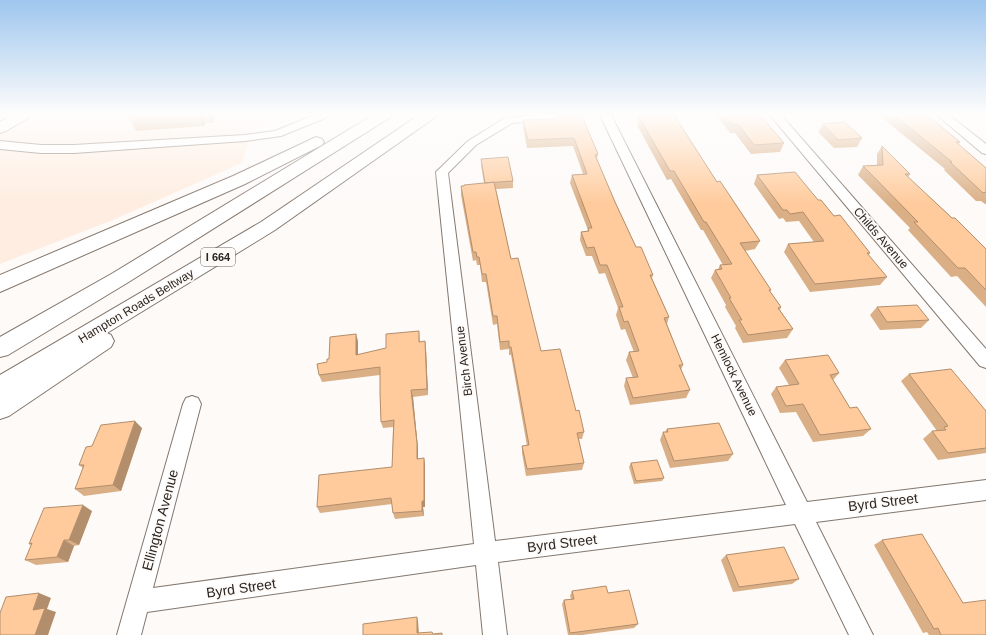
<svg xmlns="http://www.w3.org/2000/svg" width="986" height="635" font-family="Arial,sans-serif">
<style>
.built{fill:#feede0}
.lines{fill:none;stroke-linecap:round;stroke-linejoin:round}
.minor-casing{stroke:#83776d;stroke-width:2}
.secondary-casing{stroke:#83776d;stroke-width:2}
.motorway-casing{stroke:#83776d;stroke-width:2}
.minor{fill:#fff;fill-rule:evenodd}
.secondary{fill:#fff;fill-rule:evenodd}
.motorway{fill:#fff;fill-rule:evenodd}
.wall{fill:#dbaf86}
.shaded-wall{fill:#b28e6d}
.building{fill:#ffcb9c;stroke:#b28e6d}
.labels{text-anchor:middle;stroke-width:3.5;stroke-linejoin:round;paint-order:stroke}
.shield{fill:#fdfaf8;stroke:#6a6662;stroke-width:1}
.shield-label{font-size:11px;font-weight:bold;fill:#2b2622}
.street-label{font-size:12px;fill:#2b2622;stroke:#fdfaf8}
.near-street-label{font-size:14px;fill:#2b2622;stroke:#fdfaf8}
</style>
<rect width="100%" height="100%" fill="#fdfaf8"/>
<path class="built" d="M0,115H305L253,129L242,163L115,219L0,264Z"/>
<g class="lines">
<g class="minor-casing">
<path id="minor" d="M314,115H330L328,117L281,136L245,141L74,153H41L0,149V141L41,145H74L245,135L275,131Z
M533,115H585L579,118L512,123L476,145L448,173L495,541L786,505L600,115H611L807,502L986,480V500L816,522L873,635H849L795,524L498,562L507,635H483L476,565L147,612L141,635H117L183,404L186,398L192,396L198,398L201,404L153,588L474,544L436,172L468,141L505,118Z
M770,115H781L986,349V368L980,366Z
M937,115H949L986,144V154L982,153Z"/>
</g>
<g class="secondary-casing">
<path id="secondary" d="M12,115H31L28,118L6,131L0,133V122Z"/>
</g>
<g class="motorway-casing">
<path id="motorway" d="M373,115H392L389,118L127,283L8,355L0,357V337L113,273Z
M419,115H437L434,118L275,230L107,333L111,335L114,341L111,347L9,416L0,419V375L261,222Z
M316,137L322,139L324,142L322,145L245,184L0,292V275L233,176Z"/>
</g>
<use href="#minor" class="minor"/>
<use href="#secondary" class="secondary"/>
<use href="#motorway" class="motorway"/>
</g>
<path class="wall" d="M128,115H228L215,116L212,123H205L204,126L136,131Z
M638,115H674L717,182L760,241L755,249L745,251L771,290L770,291L781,307L780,310L793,329L787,338L743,343L735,328L736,326L725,307L726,305L711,278L715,270L718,269L720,265H723L703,230H701L671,179L667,180L637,125L638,122L637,121Z
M718,115H760L784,143L780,152L751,154L735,133H730L717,116Z
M881,115H927L960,142L958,144L986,168V204H985L981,201H976L944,170L945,169L880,116Z
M556,117L598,154L597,159L615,202L636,247L653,275L652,278L669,317L667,324L683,365L681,370L690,390L686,398L630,405L624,386L626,378H633L626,360L629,352H634L625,329L621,330L616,315L618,308L605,273L599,274L592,256H586L580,240L581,232L587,231L588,230L570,183L572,175L583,174L573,146L527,148L523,128V120L556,119Z
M823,124L862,138L857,147L834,148L818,132Z
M882,146L910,174L908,177L952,218L986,249V307L957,276L951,277L908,230L910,228L858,175L863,166L877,165V154Z
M481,159L513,181V188L496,189L511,259L541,351L576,411L584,432L582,439H579L584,463L582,470L526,476L522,453V446H527L511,355H509V349L500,350L497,324L493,325L486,282H482L480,265H477L476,260L473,261L461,195V186L484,183L481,165Z
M757,175L818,200L834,216L870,253L868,255L887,277L880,285L810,292L784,252L788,244L814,242L799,221L786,222L783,218L779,219L754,184Z
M877,307L929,320L921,328L880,330L870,315Z
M419,331L420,342L425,341L426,349L428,395L413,397L418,449V459L424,458L425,465V507H423L424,516L395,519L393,513L392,504L320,513L317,507L392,467L393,427L383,428L381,422L380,375L322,382L319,375L327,362L329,359L358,341V355L386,348Z
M785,360L839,373L833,380L850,408L871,429L863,436L813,442L796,412L780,413L771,394L776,387L789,385L779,368Z
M909,374L986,411V453L938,460L923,439L932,431H937L901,381Z
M142,428L121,491L84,496L75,489L83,468L79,465L92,446Z
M667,429L733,454L728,461L670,468L660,440L663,432H665Z
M631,463L664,478L662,481L634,484L629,467Z
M92,511L79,545L74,546L68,562L36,565L25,560L31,545L29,544Z
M882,540L963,603L986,635H929L927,632L923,633L874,545Z
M726,555L799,579L792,584L733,592L721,560Z
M572,591L608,593L638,624L634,628L582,635H568L562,604L564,600L571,599L570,596Z"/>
<path class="shaded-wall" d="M199,115H201L205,123L204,126Z
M209,115H215V116L212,123Z
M356,334L358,341V362L356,355Z
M425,341L426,349L428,395L427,389Z
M411,390L413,397L418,449V465L417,459Z
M135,421L142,428L121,491L113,485Z
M424,458L425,465V507H423L424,516L422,511V501Z
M83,505L92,511L79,545L69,540Z
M64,540L74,546L68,562L57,557Z
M39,593L51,598L47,609L56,612L48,635H35L33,610Z
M417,617L418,621L419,635L417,633Z"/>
<path class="building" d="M640,115H674L717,182L720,181L760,241L740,243L771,290H769L781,307L778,308L793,329L748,335L739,320H742L729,298H731L715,270L722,269L720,265L732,264L706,222H704L674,171H670L639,117H641Z
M726,115H760L784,143L754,145L738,124L733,125Z
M894,115H927L960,142H956L986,168V192L983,193L950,162H952Z
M582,116L598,154L595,155L615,202L636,247H641L653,275H650L669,317L664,318L683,365H679L690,390L633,398L626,378L638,377L629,352L639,351L628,321L624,322L619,307H623L607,265H600L594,247L587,248L581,232L589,231L588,228H592L572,175L587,174L574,138L528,140L523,120L556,119V117Z
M845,122L862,138L838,140L823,124Z
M882,146L910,174H905L952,218H955L986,249V290L965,268H958L914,222H918L863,166L883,165Z
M508,157L513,181L485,183L481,159Z
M795,172L818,200H821L834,216L840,215L870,253H867L887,277L815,284L788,244L824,241L803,212L790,214L787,210H783L757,175Z
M494,182L511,259L518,258L541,351L560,349L576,411L579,410L584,432L577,433L584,463L527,469L522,446L529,445L511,347H509V341L500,342L497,316H493L486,274H482L479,257H477L476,252H473L461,186H464V185Z
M917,305L929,320L887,322L877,307Z
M419,331V342L425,341L427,389L411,390L417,443V459L424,458V501H422V511L393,513L391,498L317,507L319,475L392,467L394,420L381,422L380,393V367L319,375L317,364L327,362V359H329L330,337L356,334V355L386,348V334Z
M828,355L839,373L830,375L850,408L857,407L871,429L820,435L803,404L786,406L776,387L799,384L785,360Z
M951,369L986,411V448L948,453L932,431L946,430L944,427L948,426L909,374Z
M135,421L113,485L75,489L84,465H79L86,447L92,446L101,425Z
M719,423L733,454L674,461L663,432H668L667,429Z
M657,460L664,478L636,481L631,463Z
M83,505L69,540H64L57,557L25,560L32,543L29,544L44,508Z
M922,534L963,603L986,600V635H941L938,628L934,629L882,540Z
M784,547L799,579L739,587L726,555Z
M606,586L608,593L629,590L638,624L570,633L564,600L574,599L572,591Z
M39,593L33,610L45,608L35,635H0V613L6,597Z
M417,617V633L432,632L433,634L442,633V635H363V624Z"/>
<linearGradient id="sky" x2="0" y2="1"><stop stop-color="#9ec6ee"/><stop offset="0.56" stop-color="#fefdfc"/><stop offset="1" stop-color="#fefdfc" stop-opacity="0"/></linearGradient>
<rect width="986" height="204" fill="url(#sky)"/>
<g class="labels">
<rect class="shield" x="201" y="248" width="34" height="18" rx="3"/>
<g class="shield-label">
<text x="218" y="261">I 664</text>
</g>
<g class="street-label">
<text transform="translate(881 238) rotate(49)" y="4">Childs Avenue</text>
<text transform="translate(136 306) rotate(-31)" y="4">Hampton Roads Beltway</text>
<text transform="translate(464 361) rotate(-97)" y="4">Birch Avenue</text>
<text transform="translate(734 375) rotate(64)" y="4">Hemlock Avenue</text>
</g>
<g class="near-street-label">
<text transform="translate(883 502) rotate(-7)" y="5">Byrd Street</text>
<text transform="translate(160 520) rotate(-75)" y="5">Ellington Avenue</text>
<text transform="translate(562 543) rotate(-7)" y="5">Byrd Street</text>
<text transform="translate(241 588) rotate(-8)" y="5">Byrd Street</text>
</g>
</g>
</svg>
